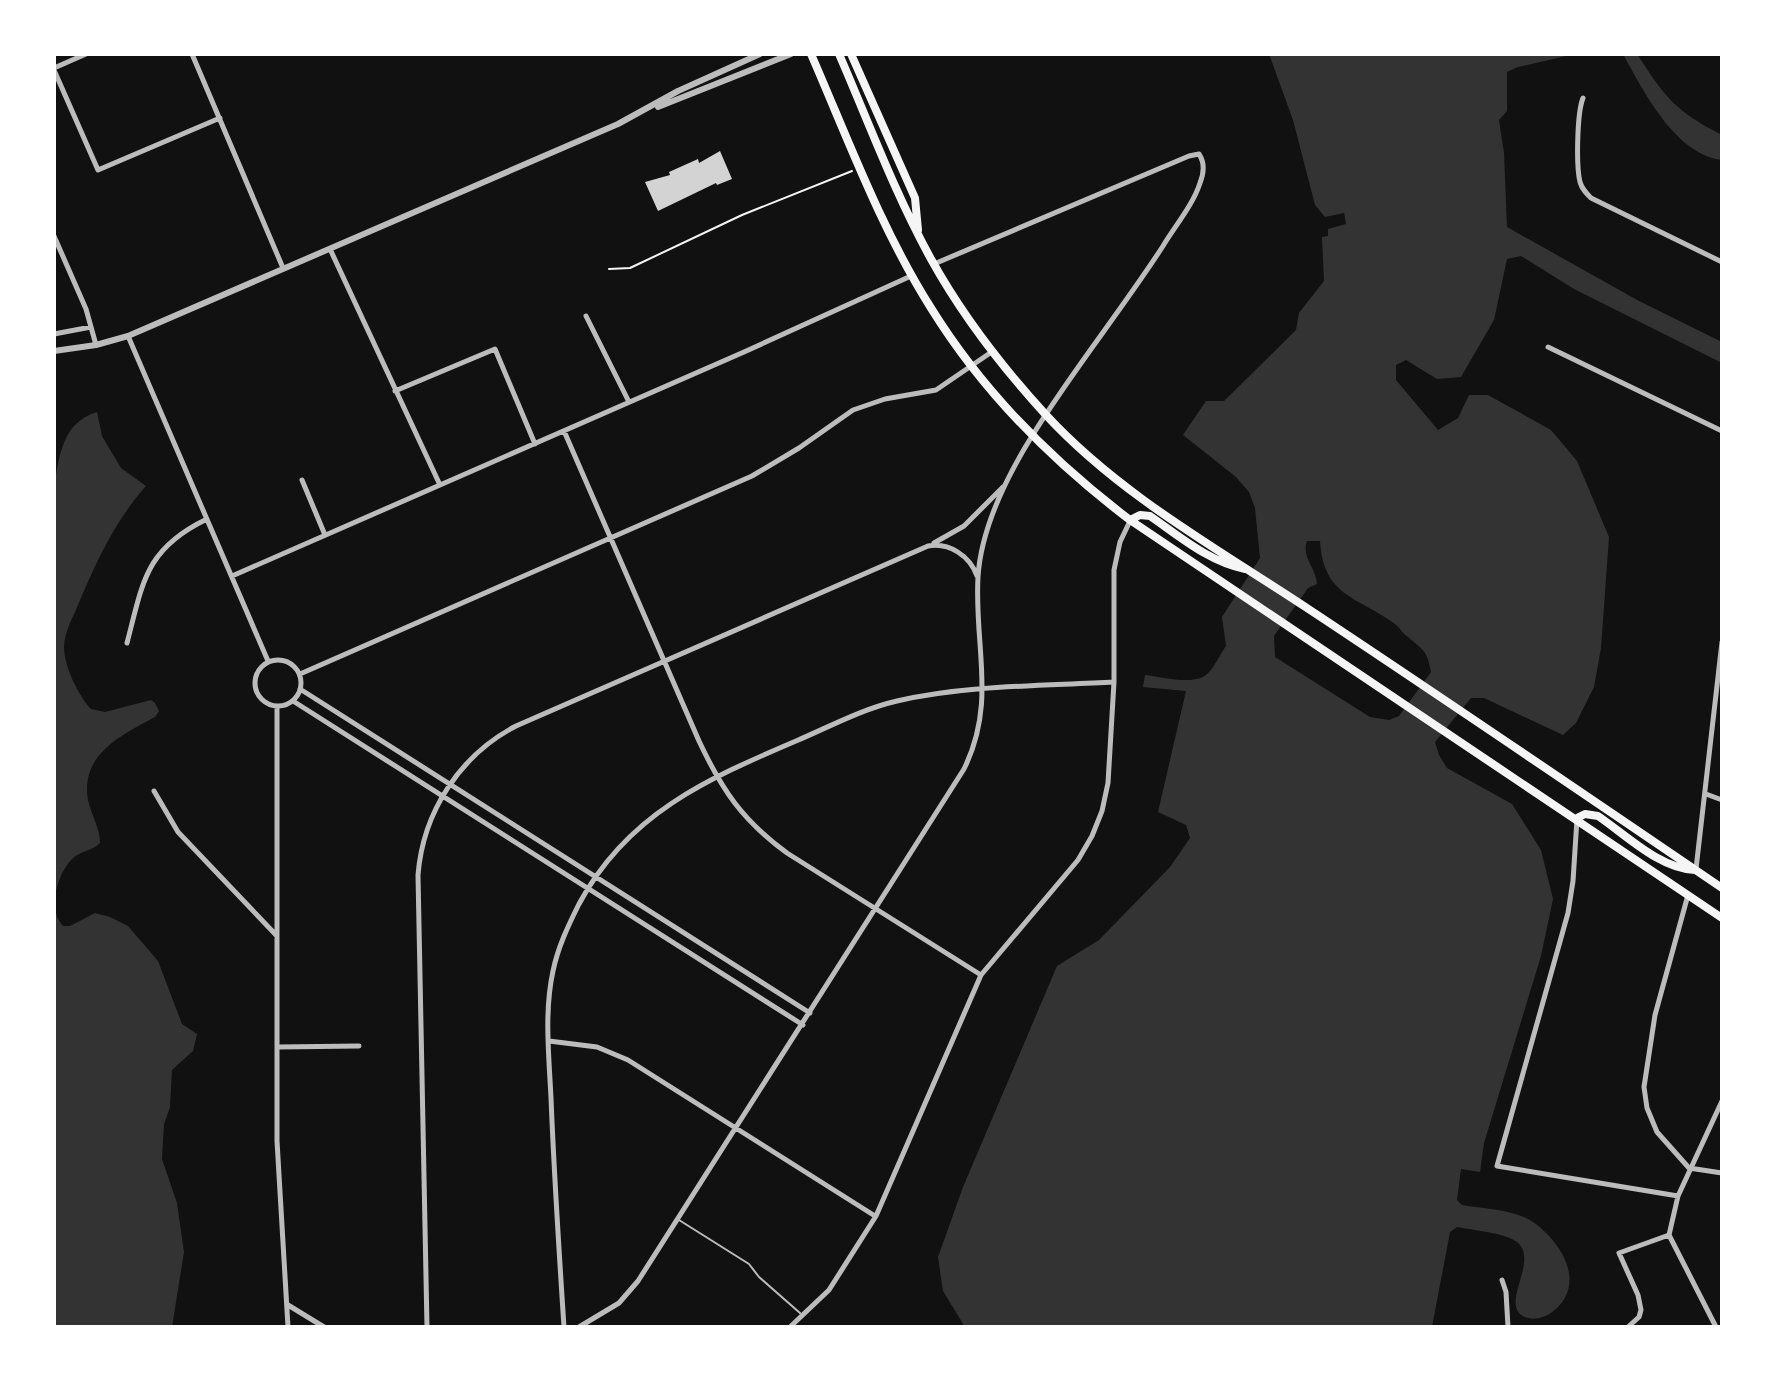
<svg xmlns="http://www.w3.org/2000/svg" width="1776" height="1381" font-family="Signika,sans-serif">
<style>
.water{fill:#333;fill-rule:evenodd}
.building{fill:#d3d3d3}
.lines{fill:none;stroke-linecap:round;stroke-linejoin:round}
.path{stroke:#f5f5f5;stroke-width:2}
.service{stroke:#bcbcbc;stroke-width:2}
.minor{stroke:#bcbcbc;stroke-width:5}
.tertiary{stroke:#bcbcbc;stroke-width:6}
.primary{stroke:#f5f5f5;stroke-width:8}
</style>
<rect width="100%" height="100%" fill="#111"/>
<path class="water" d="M1269,54H1575L1518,67L1507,72V111L1499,120L1504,153L1507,227L1639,301L1722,342V363L1574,289L1521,256L1507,259L1494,320L1461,377L1437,379L1406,360L1396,365V380L1438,430L1458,418L1469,395H1488L1551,430L1577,461L1609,537L1601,648L1594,687L1576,723L1563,735L1484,698H1471L1435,742L1439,755L1447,768L1512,804L1541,850L1553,899L1541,956L1484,1143L1480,1172L1461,1169L1457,1200L1462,1205C1484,1209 1514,1209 1533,1222C1563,1243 1588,1286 1551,1313C1545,1317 1535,1320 1528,1318C1495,1309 1541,1261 1517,1242C1506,1233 1472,1230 1457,1227L1450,1232L1432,1327H965L943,1291L938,1257L963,1187L1057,966L1099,940L1170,867L1190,838L1186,825L1158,812L1186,691L1143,687L1145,675C1161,677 1188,684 1203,677C1212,673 1220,654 1226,646L1222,617L1260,558L1255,508L1249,492L1236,477L1183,435L1206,401H1224L1296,330L1299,313L1324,281L1322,237L1328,236V229L1346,224L1344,213L1325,217L1315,205L1293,120ZM1307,541H1320C1323,597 1359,597 1395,624C1400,628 1403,634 1408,637C1424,651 1427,650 1431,672L1399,716L1389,720L1370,717L1275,657L1274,636L1308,588L1317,584C1316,568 1301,557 1307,541Z
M1623,54H1637C1665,97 1675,111 1722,135V160C1675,154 1644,92 1623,54Z
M97,412L102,436L121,468L146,486C115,521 96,562 78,605C73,617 64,633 64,647C64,666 78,695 91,709L105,712L151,700L155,703L159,711L155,717C122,735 80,754 88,800C91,814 100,828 100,843C92,851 80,851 72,859C57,874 47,910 63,926H70L95,913L110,917L128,926L158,961L182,1024L197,1034L193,1051L172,1070L170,1107L164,1124L162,1159L177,1203L184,1252L172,1327H54V486C60,454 62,423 97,412Z"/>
<path class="building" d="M720,151L732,179L717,185L716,183L658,211L645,182L670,175L669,172L698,159L699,163Z"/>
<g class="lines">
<path class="path" d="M609,269L630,268L742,215L852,171"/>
<path class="service" d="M679,1220L749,1264L759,1277L800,1313"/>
<path class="minor" d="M192,54L283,268
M54,68L86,54
M54,70L98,170L220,118
M1583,98C1577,113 1576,166 1580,182C1582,189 1586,193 1591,198L1722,262
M54,236L86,309L96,345
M330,249L440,485
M586,316L629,402
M54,334L91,327
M128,336L268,661
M1548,347L1722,431
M395,391L495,349L535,444
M564,431L699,741C722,790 742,820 787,853L981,975
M302,480L325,535
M934,543L964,526L1003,487
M232,576L744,352L911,276
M127,643C143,582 145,549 207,519
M255 683a23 23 0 1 1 46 0a23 23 0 1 1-46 0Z
M300,674L752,476L799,448L853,410L885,399L936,390L993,351
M300,689L810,1013
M293,701L803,1025
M277,706V1141L288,1327
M154,791L178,832L276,935
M1706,794L1722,800
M1577,819L1573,881L1568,913L1497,1166L1678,1196
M1696,869L1722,642
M1688,895L1655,1015L1644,1087L1647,1108L1657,1132L1689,1168L1722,1173
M549,1041L597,1047L628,1060L875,1216
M277,1047L359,1046
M1502,1280L1506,1292L1508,1327
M288,1305L324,1327
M427,1327L418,875C423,812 460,755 516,726L928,546C949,542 970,556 977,576
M564,1327C559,1251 554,1174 551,1098C549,1056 544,1012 553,971C558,947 568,926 579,904C627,814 707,779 796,741C829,727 862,709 897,701C967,685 1042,686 1114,682
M579,1327L619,1303L638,1281L964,769C997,702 974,646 978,577C981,528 1006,478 1032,436C1072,371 1121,311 1163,246C1175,226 1193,205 1200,183C1204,173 1205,163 1199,154L1189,156L934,264
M790,1327L829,1290L876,1216L981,975L1078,860L1092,836L1102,811L1108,783L1114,682V570L1120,542L1130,521
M1628,1327L1639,1317L1641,1310L1638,1295L1619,1253L1669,1235
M1716,1327L1669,1235L1678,1196L1722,1101"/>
<path class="tertiary" d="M658,107L791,54
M54,351L96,345L128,336L618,124L678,91L760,54"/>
<path class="primary" d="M811,54C848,139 881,229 931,308C983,392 1052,461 1130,520L1722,918
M839,54C869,123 895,194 931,259C962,315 1003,368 1046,415C1120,495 1218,549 1307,608C1446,700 1584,794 1722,888
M851,54L915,198L918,230
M1130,520L1140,515L1150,516C1179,536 1209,562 1245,569
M1577,818L1585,814L1598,816C1626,835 1660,869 1695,870"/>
</g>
<rect width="1776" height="1381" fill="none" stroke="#ffffff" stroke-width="112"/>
</svg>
